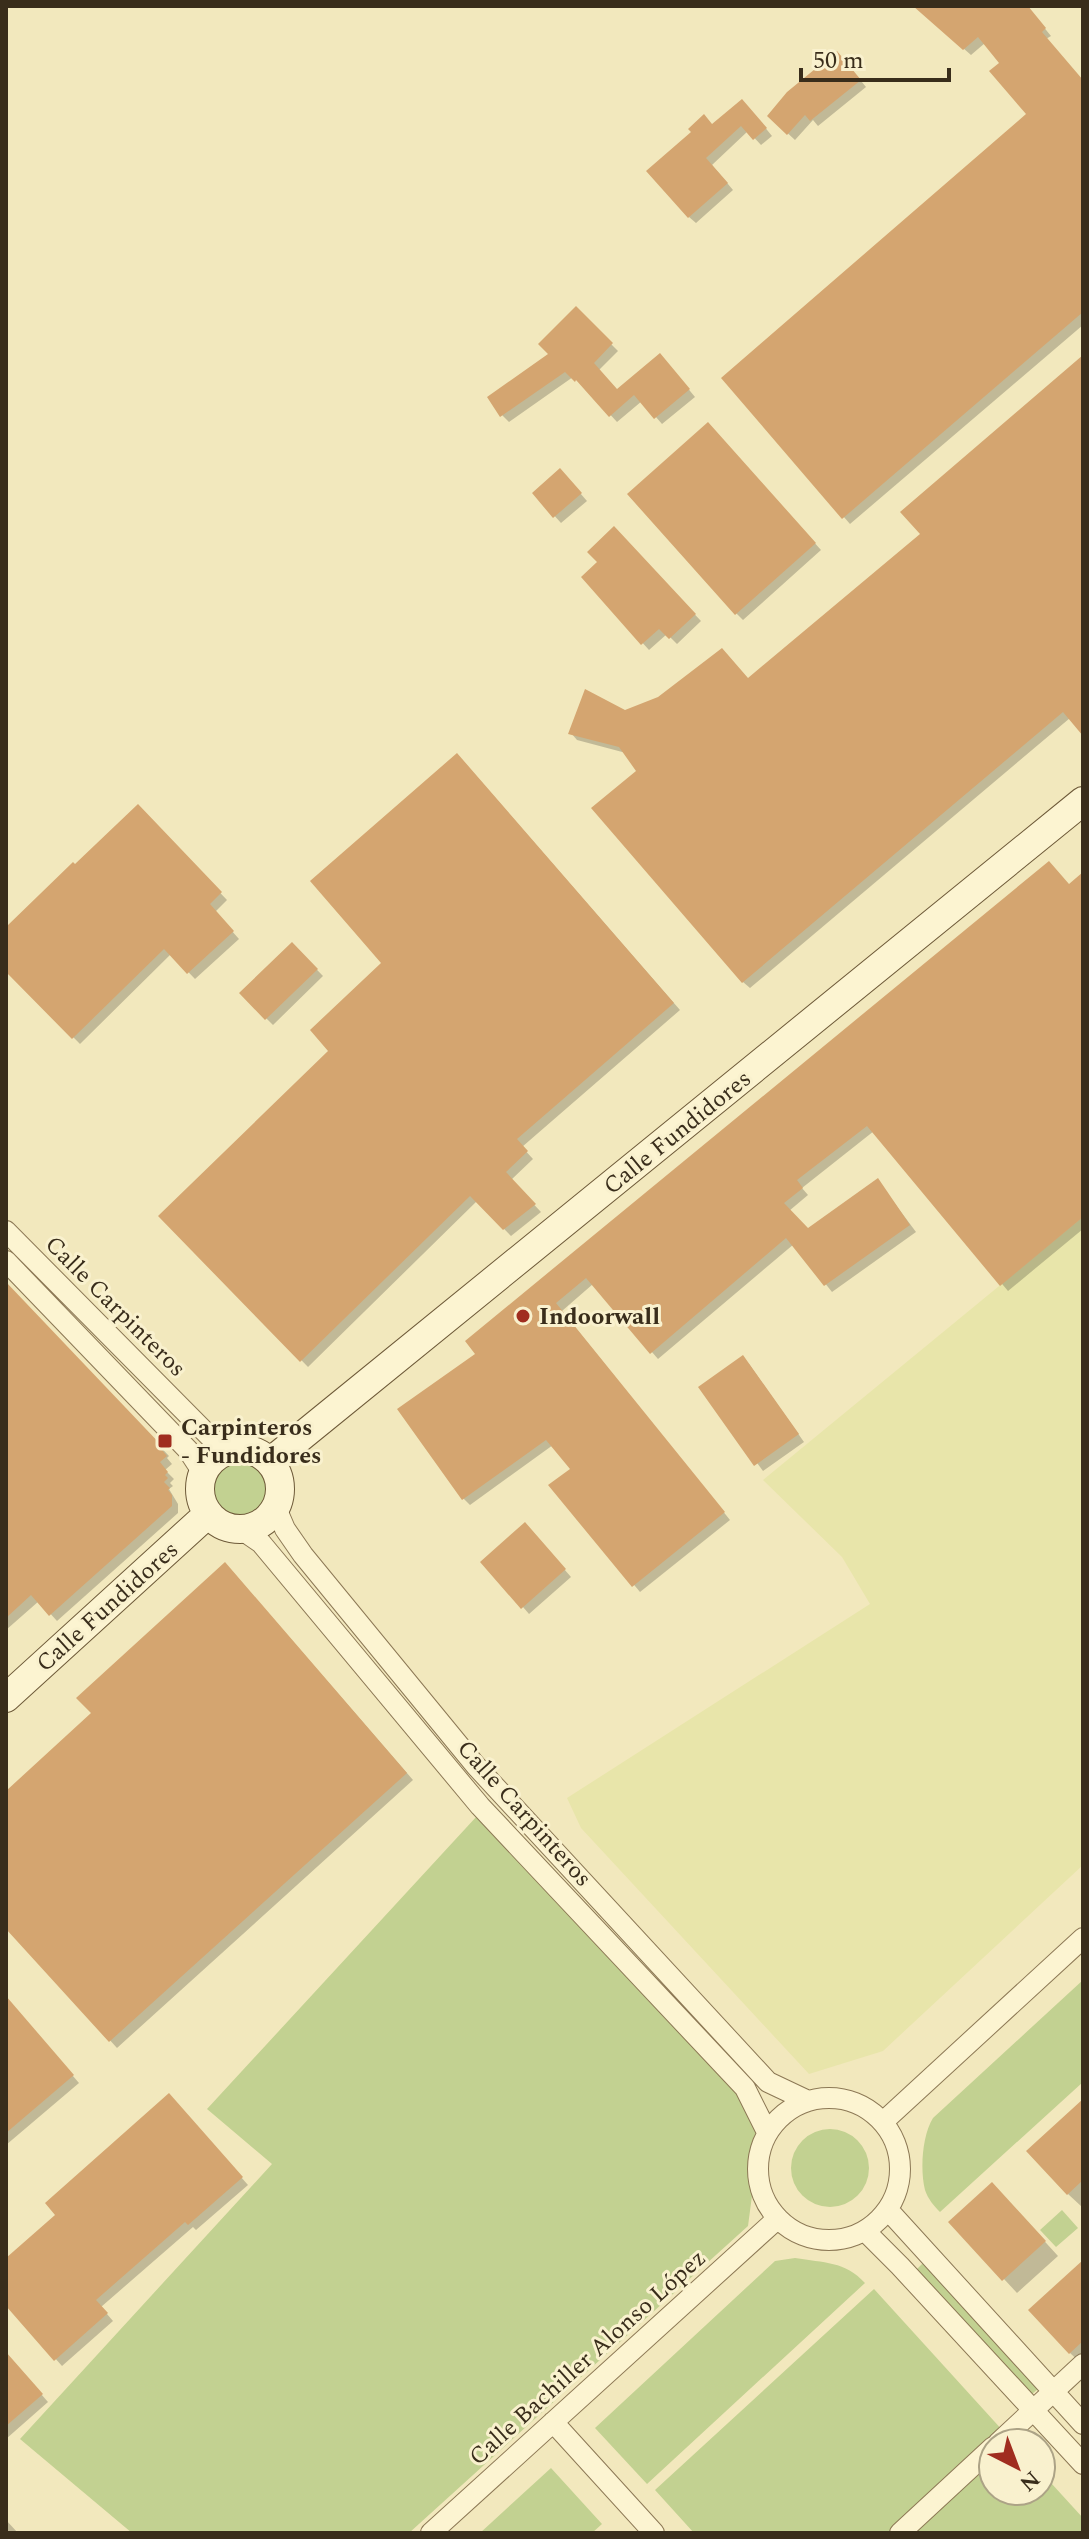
<svg xmlns="http://www.w3.org/2000/svg" width="1089" height="2539" font-family="Spectral,serif">
<style>
.farmland{fill:#e8e5aa}
.green{fill:#c2d191}
.shadow{fill:#0003}
.building{fill:#d4a570}
.lines{fill:none;stroke-linecap:round;stroke-linejoin:round}
.street-casing{stroke:#8c7855;stroke-width:22}
.secondary-casing{stroke:#6d5938;stroke-width:30}
.street{stroke:#fcf4d1;stroke-width:20}
.secondary{stroke:#fcf4d1;stroke-width:28}
.poi-dot{fill:#a02d1f;stroke:#f9f1ce;stroke-width:3}
.labels{text-anchor:middle;stroke-width:6;stroke-linejoin:round;paint-order:stroke}
.street-label{font-size:24px;fill:#392d1b;stroke:#f9f1ce}
.poi-label{font-size:24px;font-weight:bold;fill:#392d1b;stroke:#f9f1ce;text-anchor:start}
</style>
<rect width="100%" height="100%" fill="#f2e8bd"/>
<path class="farmland" d="M1083,1217V1865L883,2051L809,2074L581,1828L567,1798L870,1604L842,1557L763,1480Z"/>
<path class="green" d="M214 1489a27 27 0 1 1 54 0a27 27 0 1 1-54 0Z
M477,1816L762,2120L748,2226L409,2533H132L20,2439L272,2164L207,2109Z
M1083,1980V2082L940,2212C934,2206 928,2199 925,2190C920,2170 922,2136 933,2118Z
M791 2168a39 39 0 1 1 78 0a39 39 0 1 1-78 0Z
M1062,2210L1078,2228L1056,2247L1040,2230Z
M795,2258C824,2263 845,2261 865,2283L647,2484L595,2428L775,2261Z
M923,2263L1038,2389L1032,2394L917,2269Z
M874,2289L1014,2443H993V2491H1041V2472L1083,2518V2533H694L655,2490Z
M551,2468L602,2524L592,2533H480Z"/>
<path class="shadow" d="M915,6H1032L1029,9L1051,36L1046,39L1083,82V325L850,524L723,378L1029,115L1002,64L985,43L971,55Z
M844,60L866,87L818,126L813,120L795,140L769,116Z
M749,108L772,136L761,145L748,131L712,165L733,190L696,223L689,217L713,126Z
M576,309L618,351L599,370L618,391L667,363L695,397L662,424L642,401L617,422L584,386L573,377L509,422L502,415L551,355Z
M1083,358V733L1070,718L750,988L743,982L639,771L626,753L577,740L571,733L625,712L749,680L923,535Z
M714,431L821,550L743,620L736,613Z
M566,477L587,501L561,523L534,493Z
M614,529L701,621L677,644L667,634L649,650L583,577L600,562Z
M464,762L680,1010L522,1147L533,1159L511,1180L541,1212L511,1236L477,1201L308,1367L161,1216L330,1051L384,963Z
M138,807L227,900L215,912L239,939L195,979L171,954L80,1044L6,969V930Z
M1083,875V1229L1008,1291L874,1131L802,1188L808,1195L789,1211L808,1231L878,1181L916,1232L832,1292L794,1244L658,1359L593,1284L562,1311L730,1520L640,1592L551,1485L573,1469L553,1445L470,1505L463,1498L478,1354Z
M292,944L323,976L273,1025L241,993Z
M6,1284L169,1456L167,1458L172,1464L165,1470L174,1479L170,1483L173,1486L169,1489L178,1504V1513L57,1621L39,1601L6,1630Z
M749,1364L804,1442L763,1471L701,1387Z
M531,1531L571,1577L529,1614L523,1607Z
M232,1571L413,1780L117,2048L6,1926V1793L93,1714Z
M6,1998L79,2083L6,2145Z
M175,2102L248,2185L196,2230L193,2227L101,2307L113,2321L62,2366L6,2303V2260L58,2215Z
M1083,2102V2206L1082,2207L1068,2194Z
M1005,2198L1058,2256L1017,2293L951,2222Z
M1083,2262V2365L1070,2353Z
M6,2354L48,2402L6,2439Z
M6,2520L18,2533H6Z"/>
<path class="building" d="M913,6H1028L1046,28L1042,32L1083,80V312L842,519L721,378L1026,114L989,71L999,63L978,37L963,50Z
M837,51L861,80L810,121L805,115L787,135L767,116L787,92Z
M742,99L767,128L753,140L741,126L706,158L728,183L688,218L646,171L691,132L688,129L704,114L712,124Z
M576,306L613,343L594,363L617,389L660,353L690,389L654,419L634,395L609,417L576,380L575,382L565,372L500,417L487,397L548,354L538,344Z
M1083,355V736L1063,712L742,983L591,808L636,771L619,747L568,734L585,689L625,710L658,697L722,648L748,678L920,534L900,512Z
M708,422L816,543L735,615L627,494Z
M560,468L582,493L553,518L532,493Z
M614,526L696,614L669,639L659,629L641,645L581,577L597,562L587,552Z
M457,753L674,1003L517,1139L528,1151L506,1172L536,1204L503,1230L470,1196L300,1362L158,1216L328,1051L310,1030L381,963L310,881Z
M138,804L222,892L210,904L234,931L187,974L164,949L72,1039L6,972V927L73,862L75,864Z
M1049,861L1069,884L1083,872V1217L1000,1286L867,1126L797,1180L803,1188L784,1203L808,1228L878,1178L910,1225L824,1286L786,1238L650,1354L586,1278L556,1303L725,1512L632,1587L548,1485L570,1469L546,1440L462,1500L397,1409L475,1354L465,1341Z
M292,942L318,969L265,1020L239,993Z
M6,1282L164,1448L162,1450L167,1456L160,1462L168,1472L165,1475L168,1478L164,1482L170,1488L168,1490L172,1495V1506L49,1616L31,1595L6,1618Z
M743,1355L799,1434L754,1466L698,1387Z
M525,1522L566,1569L521,1609L480,1562Z
M225,1562L407,1773L109,2042L6,1929V1791L91,1713L76,1698Z
M6,1996L74,2075L6,2133Z
M169,2093L243,2177L188,2225L185,2222L96,2300L108,2313L54,2361L6,2306V2258L55,2215L45,2203Z
M1083,2099V2180L1067,2195L1026,2151Z
M992,2182L1046,2241L1002,2281L948,2222Z
M1083,2260V2341L1069,2354L1028,2310Z
M6,2352L43,2394L6,2426Z"/>
<g class="lines">
<g class="street-casing">
<path id="street" d="M6,1231L224,1451
M6,1261L188,1450L203,1473
M276,1508L285,1529L303,1555L476,1766L768,2082L806,2100
M242,1530L261,1543L480,1806L745,2088L767,2132
M758 2169a71 71 0 1 1 142 0a71 71 0 1 1-142 0Z
M884,2121L1083,1938
M889,2211L1083,2424
M866,2232L900,2266L1083,2464
M553,2422L654,2533
M998,2443L1083,2364
M431,2533L777,2219
M900,2533L993,2447"/>
</g>
<g class="secondary-casing">
<path id="secondary" d="M200 1489a40 40 0 1 1 80 0a40 40 0 1 1-80 0Z
M270,1462L1083,801
M6,1698L208,1514"/>
</g>
<use href="#street" class="street"/>
<use href="#secondary" class="secondary"/>
</g>
<g class="poi-dot">
<circle cx="523" cy="1316" r="8"/>
<rect x="157" y="1433" width="16" height="16" rx="4"/>
</g>
<g class="labels">
<g class="street-label">
<text transform="translate(677 1132) rotate(-39)" y="8">Calle Fundidores</text>
<text transform="translate(116 1306) rotate(45)" y="8">Calle Carpinteros</text>
<text transform="translate(107 1606) rotate(-42)" y="8">Calle Fundidores</text>
<text transform="translate(525 1813) rotate(48)" y="8">Calle Carpinteros</text>
<text transform="translate(587 2357) rotate(-42)" y="8">Calle Bachiller Alonso López</text>
</g>
<g class="poi-label">
<text x="539" y="1324">Indoorwall</text>
<text x="181" y="1435">Carpinteros<tspan x="181" dy="28">- Fundidores</tspan></text>
</g>
</g>
<rect width="1089" height="2539" fill="none" stroke="#392d1b" stroke-width="16"/>
<g transform="translate(1017 2467) rotate(138)"><circle r="38" fill="#f9f1ce" stroke="#aca386" stroke-width="2"/>
<path d="M0-6L14 30L0 20L-14 30Z" fill="#a02d1f"/>
<text y="-12" font-size="22" font-weight="bold" text-anchor="middle" fill="#392d1b">N</text>
</g>
<path d="M801 68v12h148v-12" fill="none" stroke="#392d1b" stroke-width="4"/>
<text x="813" y="68" font-size="24" fill="#392d1b" stroke="#f9f1ce" stroke-width="6" paint-order="stroke">50 m</text>
</svg>
